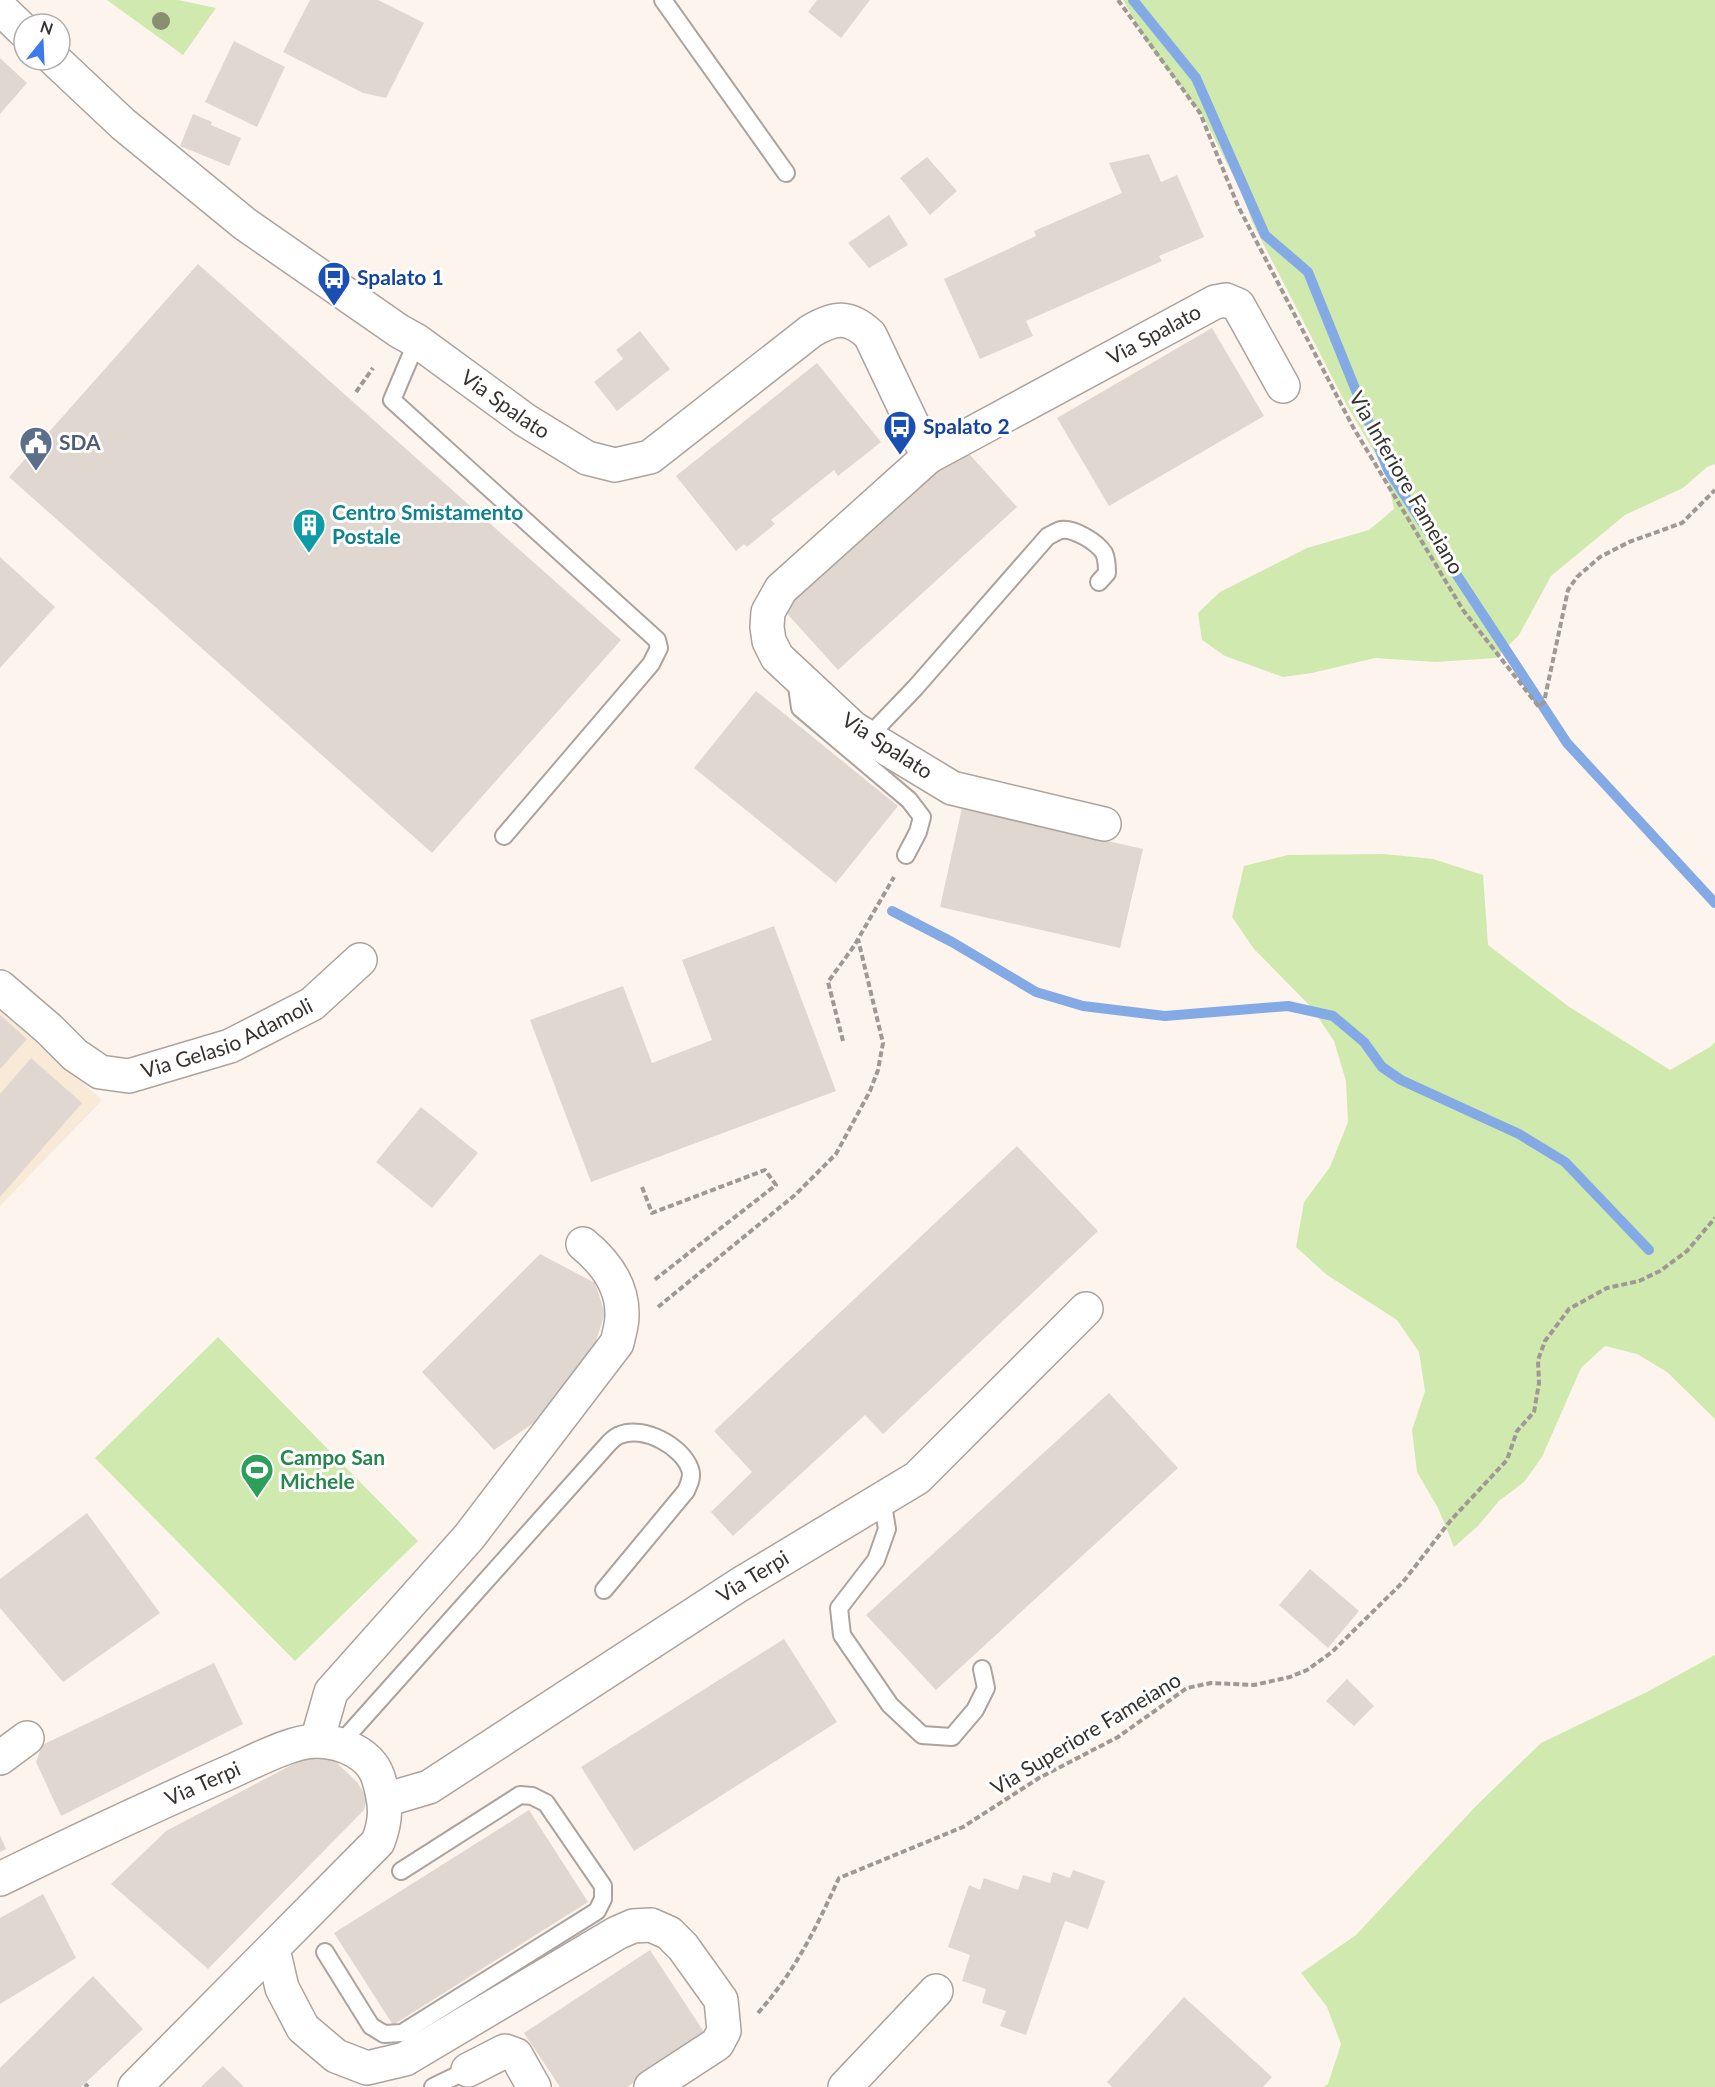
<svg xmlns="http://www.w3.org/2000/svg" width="1715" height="2087" font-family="Lato,sans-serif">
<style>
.industrial{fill:#f8ead7}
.green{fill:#d0e9af}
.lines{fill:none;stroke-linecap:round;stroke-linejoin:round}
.stream{stroke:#84aae5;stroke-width:10}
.building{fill:#e1d7d1}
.lane-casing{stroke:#aca39e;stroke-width:20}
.street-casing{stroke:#aca39e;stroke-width:36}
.path{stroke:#9f9894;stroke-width:4;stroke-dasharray:6 3;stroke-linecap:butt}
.lane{stroke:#fff;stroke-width:16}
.street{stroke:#fff;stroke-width:33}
.tree{fill:#8a8f71}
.labels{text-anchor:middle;stroke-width:6;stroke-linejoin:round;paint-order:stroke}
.transit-label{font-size:21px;font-weight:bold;fill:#164399;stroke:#fff;text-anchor:start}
.street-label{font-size:21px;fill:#363230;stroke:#fff}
.service-label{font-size:21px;font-weight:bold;fill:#4e5e75;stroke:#fff;text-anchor:start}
.culture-label{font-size:21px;font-weight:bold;fill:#0d838f;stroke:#fff;text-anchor:start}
.leisure-label{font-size:21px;font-weight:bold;fill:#27864d;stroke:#fff;text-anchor:start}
</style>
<rect width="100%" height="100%" fill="#fef4ee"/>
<path class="industrial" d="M0,1011L102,1100L0,1206Z"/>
<path class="green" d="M107,0H178L216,8L183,55Z
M1123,0H1715V464L1707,467L1683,488L1625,515L1551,576L1519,635L1496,658L1435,662L1375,658L1312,673L1283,677L1225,656L1202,640L1198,613L1220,592L1307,548L1369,530L1394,509L1388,481L1376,455L1346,404L1252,222L1243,195L1204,118L1148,44Z
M1384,854L1433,859L1483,875L1488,945L1568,1006L1670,1070L1710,1047L1715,1042V1419L1667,1372L1637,1354L1605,1346L1581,1368L1542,1457L1524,1482L1499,1501L1478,1526L1454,1547L1438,1508L1417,1472L1412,1430L1425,1391L1419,1352L1397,1320L1327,1275L1296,1247L1304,1202L1330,1167L1348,1122L1346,1081L1334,1041L1312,1008L1254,949L1232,917L1244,866L1288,855Z
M218,1337L418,1541L295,1661L95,1458Z
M1715,1655V2087H1323L1328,2084L1341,2044L1327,2007L1301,1973L1356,1935L1476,1806L1541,1743L1647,1692Z"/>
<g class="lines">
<path class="stream" d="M1133,0L1196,78L1265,235L1308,272L1388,470L1567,743L1715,903
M892,911L952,942L1036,992L1083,1006L1165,1016L1288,1006L1333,1016L1364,1042L1382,1067L1401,1080L1519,1134L1565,1162L1649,1250"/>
</g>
<path class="building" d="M310,0H378L424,23L386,98L363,93L283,52Z
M817,0H870L841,38L808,12Z
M234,41L285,67L257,127L205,102Z
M0,58L27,83L0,114Z
M193,114L212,122L211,125L241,138L229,166L180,146Z
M1149,154L1161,182L1177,175L1204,237L1159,256L1162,261L1026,321L1033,336L980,359L944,279L1036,236L1034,231L1122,193L1109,163Z
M927,157L957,191L930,215L900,178Z
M889,215L908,245L869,268L848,243Z
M198,264L621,640L432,853L9,477Z
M1212,328L1264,416L1109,506L1057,418Z
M640,331L670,369L617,411L594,382L623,359L616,350Z
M817,363L881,442L838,476L834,470L771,520L775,524L747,547L744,544L736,551L676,476Z
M962,446L1017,507L838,670L783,609Z
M0,557L55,607L0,668Z
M756,691L898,806L836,883L694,768Z
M962,808L1143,849L1120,948L940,907Z
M774,926L836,1091L591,1182L530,1020L623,986L652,1063L712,1040L682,960Z
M0,1015L27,1039L0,1069Z
M31,1058L82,1103L0,1197V1094Z
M421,1107L478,1153L432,1208L376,1162Z
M1017,1146L1098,1231L883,1434L865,1415L733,1536L711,1512L752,1472L714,1431Z
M540,1254L595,1283L605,1313L586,1372L561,1404L494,1450L422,1372Z
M1109,1393L1178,1468L936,1690L866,1615Z
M87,1513L160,1613L63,1682L0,1608V1579Z
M1310,1569L1359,1611L1328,1648L1279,1605Z
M784,1639L837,1722L634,1851L581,1767Z
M214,1663L243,1724L61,1816L36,1762L42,1745Z
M1347,1679L1374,1706L1354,1726L1326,1701Z
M323,1757L337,1763L357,1782L367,1798L364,1810L208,1969L111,1884L166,1831L305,1758Z
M529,1810L588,1902L393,2025L334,1933Z
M0,1835L6,1849L0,1852Z
M1073,1870L1105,1881L1088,1929L1065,1921L1026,2035L1000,2026L1006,2011L982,2003L986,1989L962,1981L970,1955L948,1947L969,1885L980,1890L984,1878L1018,1890L1023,1875L1050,1883L1053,1872L1070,1878Z
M43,1894L76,1958L0,2004V1918Z
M650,1950L706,2035L627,2087H560L524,2033Z
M93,1976L143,2029L81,2087H0V2068Z
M1184,1997L1272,2077L1263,2087H1112L1107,2082Z
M223,2066L244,2087H201L209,2079Z"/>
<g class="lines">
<g class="lane-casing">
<path id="lane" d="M663,0L786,173
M417,341L392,400L657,640L659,648L651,664L504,836
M796,679L800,708L909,800L922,817L918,832L906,855
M868,737L915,688L1048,536C1051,535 1057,531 1061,530C1074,528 1097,542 1104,553C1107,559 1107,566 1107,573L1099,582
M882,1499L887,1529L876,1560L839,1608L842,1635L890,1705L922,1735L952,1737L975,1710L986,1688L982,1669
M340,1744L609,1443C612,1440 616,1436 620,1435C643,1425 682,1446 690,1469C693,1477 689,1484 686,1491L604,1590
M325,1952L371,2026L384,2034L402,2033L597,1911L603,1899V1886L546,1803L532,1796L520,1795L401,1871
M433,2087L468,2070"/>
</g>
<g class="street-casing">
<g id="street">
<path d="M0,8L24,31"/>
<path id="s1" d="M55,60L123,124L245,224L399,331L417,341L525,420L587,458L615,465L650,457L811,331C835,317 849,315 870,335L928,457"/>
<path id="s2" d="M1104,824L952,788L853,728L777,657L769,641L767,627L768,612L781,589L928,457L1215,302L1226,300L1238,305L1283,386"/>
<path id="s3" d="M0,987L49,1029L75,1055L100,1072L129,1076L230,1046L312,1004L360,960"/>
<path d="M317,1741L331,1692L469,1537L617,1343C619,1334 622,1325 622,1316C623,1286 605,1262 583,1244"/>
<path d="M0,1758L27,1738"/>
<path id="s4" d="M385,1800L429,1787L739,1585L917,1478L1086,1309"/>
<path id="s5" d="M0,1879C77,1841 154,1805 232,1771C255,1761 294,1740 318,1741C343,1742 372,1754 379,1780C386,1805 387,1818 378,1842L135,2087"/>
<path d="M273,1949L282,1988L303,2028L336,2056L367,2068L405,2059L617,1933L633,1926L651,1925L669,1933L683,1947L721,2000L724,2031L717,2044L651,2087"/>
<path d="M468,2070L505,2051L516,2055L534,2087"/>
<path d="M845,2087L936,1991"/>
</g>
</g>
<path class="path" d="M1118,0L1200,113L1238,206L1353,427L1463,610L1539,707L1544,702L1568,590L1577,577L1600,557L1629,542L1682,523L1715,490
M356,392L373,368
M843,1041L828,982L854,946L894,877
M642,1187L652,1213L765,1170L776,1185L653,1281
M658,1307L795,1195L836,1154L870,1091L878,1070L883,1043L858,939
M758,2013C796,1970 815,1930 839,1878L963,1827L1039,1778L1118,1737L1187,1688L1211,1683L1254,1685L1290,1677L1307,1670L1332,1652L1403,1582L1451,1520L1507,1460L1517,1431L1534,1412L1539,1383L1538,1360L1545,1341L1569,1309L1607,1288L1639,1281L1660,1271L1687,1251L1715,1218
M85,2084L88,2087"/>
<use href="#lane" class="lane"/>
<use href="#street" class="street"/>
</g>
<circle class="tree" cx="161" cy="21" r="9"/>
<defs>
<g id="bus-pin" transform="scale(1.725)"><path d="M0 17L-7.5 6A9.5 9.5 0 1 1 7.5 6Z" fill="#1a4fb4" stroke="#fff"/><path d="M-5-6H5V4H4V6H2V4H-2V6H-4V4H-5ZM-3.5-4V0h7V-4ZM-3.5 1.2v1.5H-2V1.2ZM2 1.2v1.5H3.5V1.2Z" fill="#fff"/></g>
<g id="civic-pin" transform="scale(1.725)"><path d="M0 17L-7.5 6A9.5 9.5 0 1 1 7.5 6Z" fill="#5c6f8a" stroke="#fff"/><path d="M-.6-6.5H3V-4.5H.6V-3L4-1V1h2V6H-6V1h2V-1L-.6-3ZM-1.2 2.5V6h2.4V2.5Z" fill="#fff"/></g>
<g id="building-pin" transform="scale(1.725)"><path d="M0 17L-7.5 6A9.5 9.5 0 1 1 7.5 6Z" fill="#0f9aa8" stroke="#fff"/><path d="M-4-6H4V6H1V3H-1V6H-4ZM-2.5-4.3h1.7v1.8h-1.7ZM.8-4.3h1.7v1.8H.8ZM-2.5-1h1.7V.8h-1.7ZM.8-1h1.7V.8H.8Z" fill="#fff"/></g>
<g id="stadium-pin" transform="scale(1.725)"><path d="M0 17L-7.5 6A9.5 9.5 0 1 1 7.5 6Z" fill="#2e9e5b" stroke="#fff"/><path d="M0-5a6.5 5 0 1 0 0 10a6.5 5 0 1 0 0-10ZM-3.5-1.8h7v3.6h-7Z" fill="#fff"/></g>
</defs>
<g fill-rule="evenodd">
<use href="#bus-pin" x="334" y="278"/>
<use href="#bus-pin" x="900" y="427"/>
<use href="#civic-pin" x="36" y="443"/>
<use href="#building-pin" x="309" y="525"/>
<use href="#stadium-pin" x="257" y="1470"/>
</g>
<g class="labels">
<g class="transit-label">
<text x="357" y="285">Spalato 1</text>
<text x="923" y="434">Spalato 2</text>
</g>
<g class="street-label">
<text dy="7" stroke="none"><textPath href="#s2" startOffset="904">Via Spalato</textPath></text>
<text dy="7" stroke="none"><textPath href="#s1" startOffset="568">Via Spalato</textPath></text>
<text transform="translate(1406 483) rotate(60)" y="7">Via Inferiore Fameiano</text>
<text transform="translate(887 746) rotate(33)" y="7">Via Spalato</text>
<text dy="7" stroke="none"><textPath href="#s3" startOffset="266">Via Gelasio Adamoli</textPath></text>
<text dy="7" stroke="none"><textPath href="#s4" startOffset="432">Via Terpi</textPath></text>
<text transform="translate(1086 1734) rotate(-31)" y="7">Via Superiore Fameiano</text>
<text dy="7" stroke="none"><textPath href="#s5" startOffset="224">Via Terpi</textPath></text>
</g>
<g class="service-label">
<text x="59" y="450">SDA</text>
</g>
<g class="culture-label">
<text x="332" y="520">Centro Smistamento<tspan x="332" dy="24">Postale</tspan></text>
</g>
<g class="leisure-label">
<text x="280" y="1465">Campo San<tspan x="280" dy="24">Michele</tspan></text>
</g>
</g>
<g transform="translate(42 42) rotate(18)"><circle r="28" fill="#ffffff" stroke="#afadac" stroke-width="1.5"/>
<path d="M0-4.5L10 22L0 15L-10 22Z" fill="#3e7ae9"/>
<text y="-9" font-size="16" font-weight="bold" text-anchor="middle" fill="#363230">N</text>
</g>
</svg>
